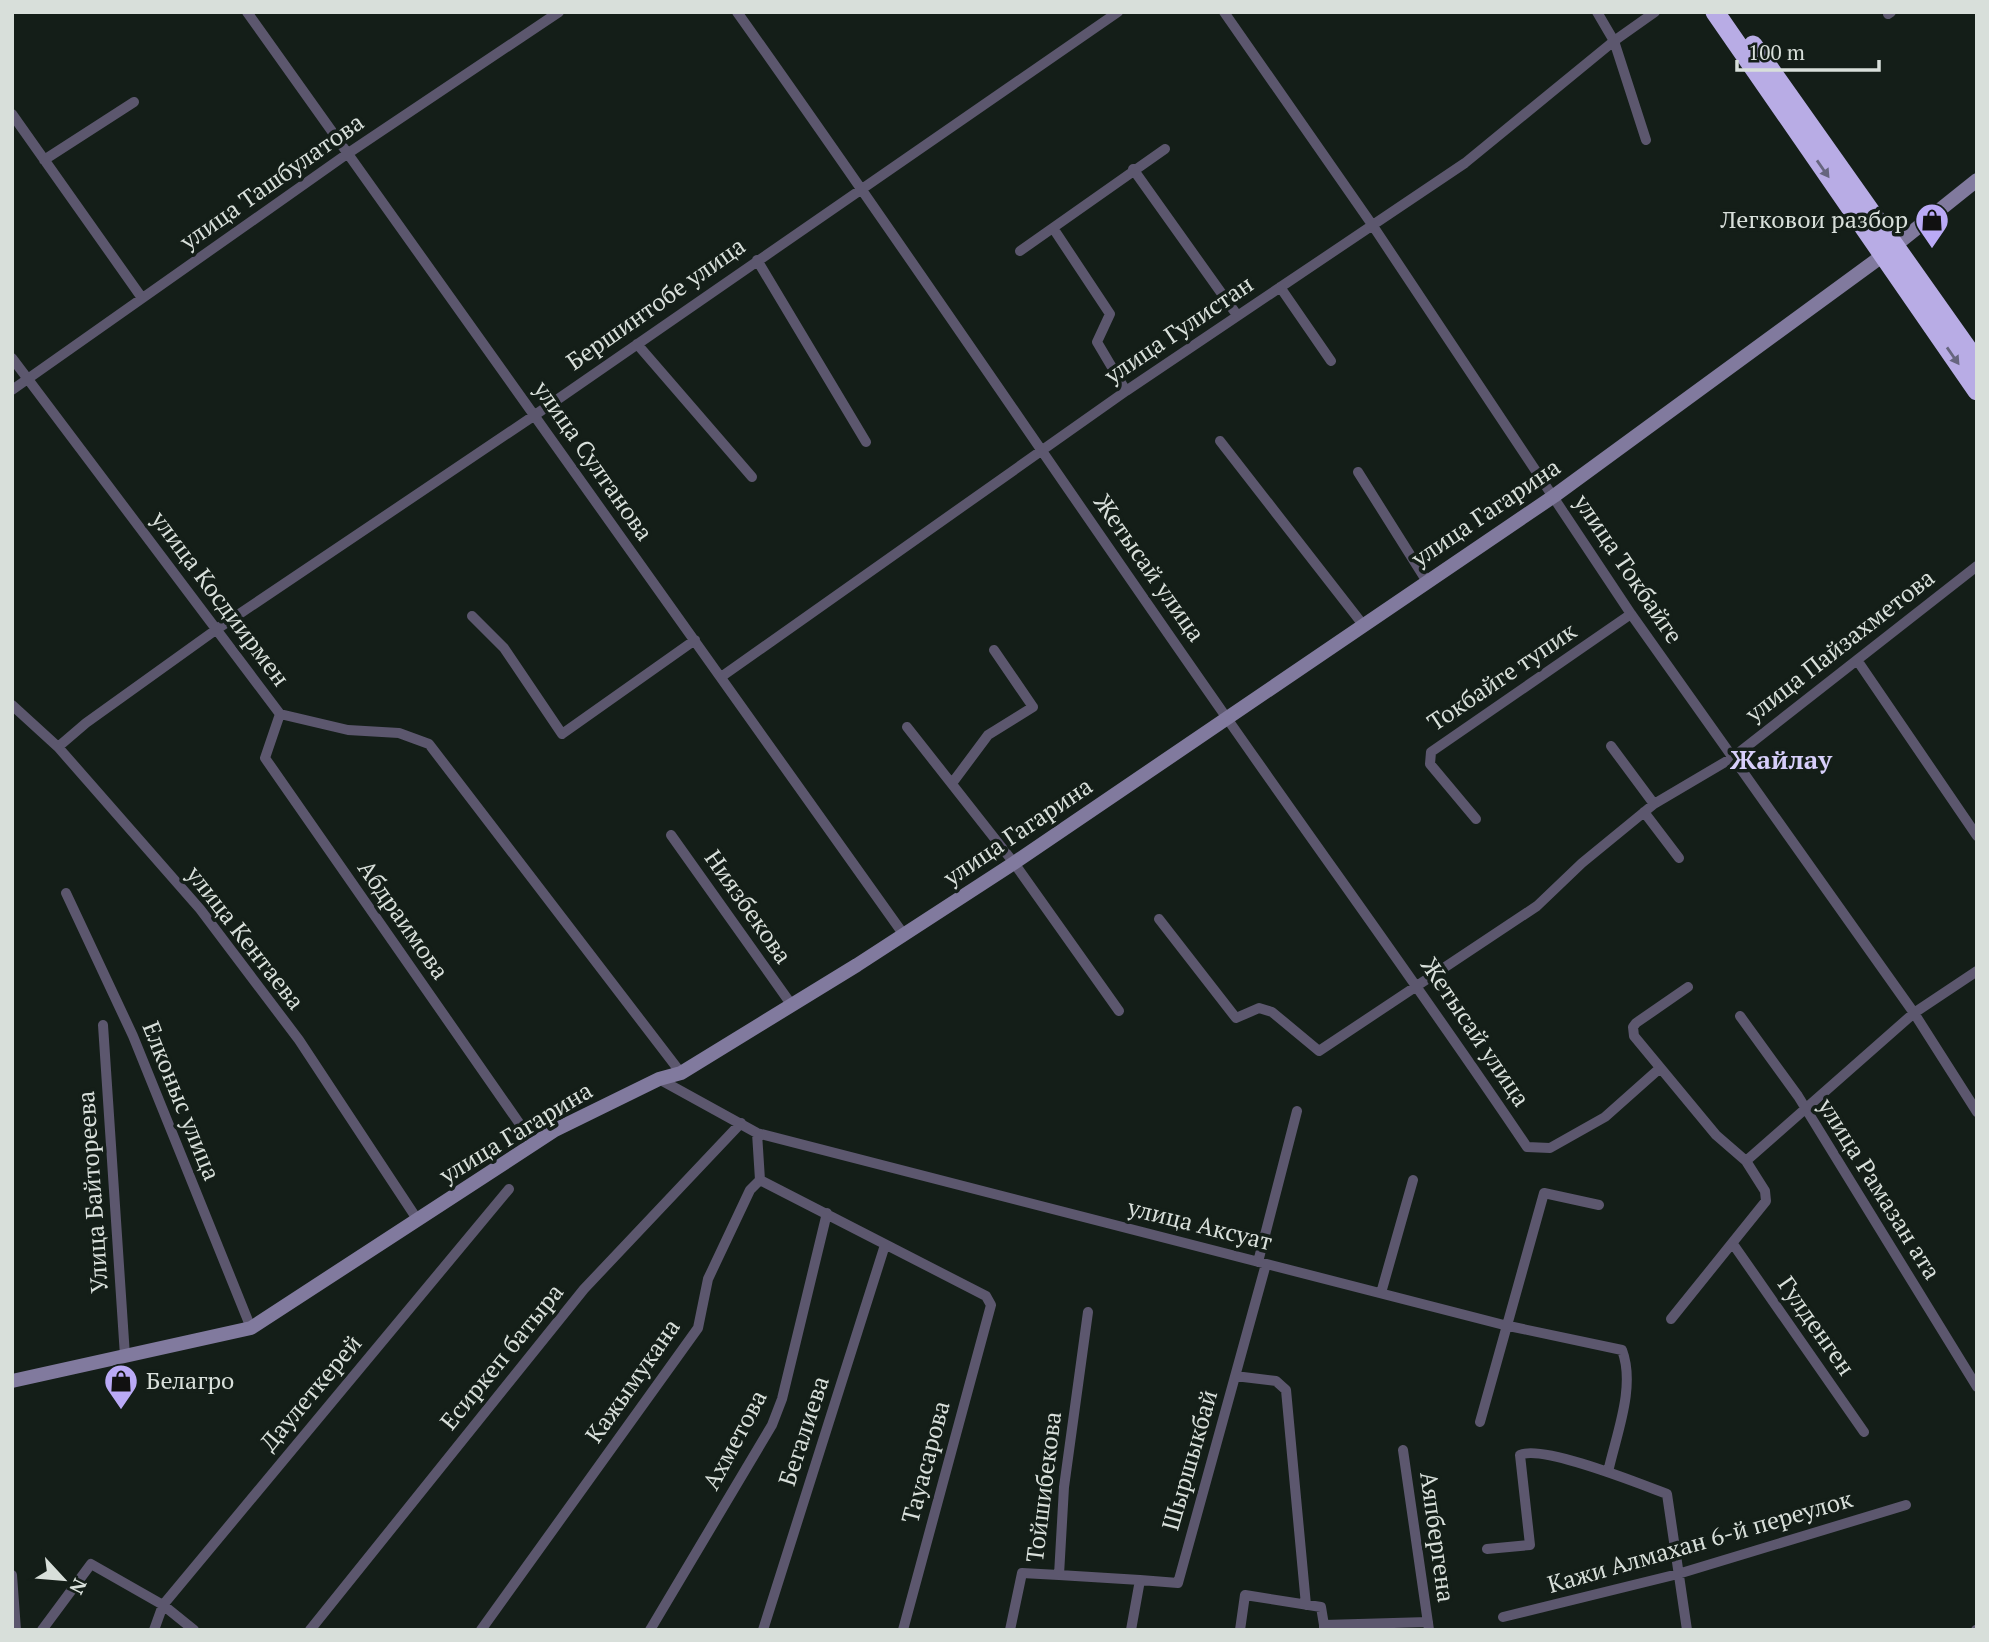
<svg xmlns="http://www.w3.org/2000/svg" width="1989" height="1642" font-family="'PT Serif',serif">
<style>
.lines{fill:none;stroke-linecap:round;stroke-linejoin:round}
.street{stroke:#5c576e;stroke-width:10}
.secondary{stroke:#817a9e;stroke-width:14}
.highway{stroke:#b8ace5;stroke-width:19}
.oneway{fill:#66657e}
.labels{text-anchor:middle;stroke-width:7;stroke-linejoin:round;paint-order:stroke}
.street-label{font-size:24px;fill:#d8dfda;stroke:#141e18}
.poi-label{font-size:24px;fill:#d8dfda;stroke:#141e18;text-anchor:end}
.neighbourhood-label{font-size:26px;font-weight:bold;fill:#d7cffa;stroke:#141e18}
</style>
<rect width="100%" height="100%" fill="#141e18"/>
<g class="lines">
<path class="street" d="M247,12L904,935
M737,12C902,244 1061,481 1224,714C1325,859 1429,1001 1527,1147L1550,1148L1605,1117L1659,1069
M1224,12L1373,226L1631,614L1914,1013L1977,1112
M1597,12L1614,41L1646,140
M1888,14L1891,12
M12,114L142,298
M44,160L134,102
M1133,169L1237,315
M1053,228L1110,314L1097,342L1126,391
M1020,251L1165,149
M757,260L866,442
M1280,287L1331,361
M637,344L752,477
M12,358L280,714L348,730L399,733L429,744L681,1073
M12,390L347,154L559,12
M1220,441L1364,626
M1358,472L1426,580
M472,616L504,648L562,734L695,640
M1857,660L1977,836
M721,677L1126,391L1465,163L1614,41L1655,12
M12,705L58,747L200,909L299,1040L417,1219
M280,714L265,758L533,1143
M907,727L1014,863L1119,1011
M1611,746L1654,804
M58,747L86,723L217,629L535,415L1118,12
M953,782L988,735L1033,707L994,650
M1644,812L1679,858
M1476,819L1430,764L1431,752L1631,614
M671,835L791,1004
M66,893L133,1036L251,1328
M1159,919L1236,1018L1259,1008L1272,1012L1319,1051L1537,906L1582,863L1654,804L1732,758L1977,566
M1740,1016L1798,1096L1977,1387
M103,1025L125,1356
M659,1079L757,1133L1504,1325L1622,1350C1636,1387 1616,1435 1608,1472
M1746,1161L1914,1013L1977,971
M760,1180L986,1296L991,1305L903,1630
M1733,1244L1864,1432
M1258,1262L1297,1111
M1381,1293L1413,1180
M1671,1319L1766,1201L1765,1191L1746,1161L1716,1135L1634,1036L1633,1027L1636,1023L1688,987
M1235,1376L1276,1381L1286,1390L1306,1605
M1480,1422L1544,1193L1599,1205
M1403,1450L1429,1630
M1487,1549L1530,1545L1520,1455C1542,1444 1640,1484 1667,1494L1687,1630
M12,1575L16,1630
M1059,1575L1140,1580
M1503,1617L1678,1574L1906,1505
M42,1630L91,1564L163,1605L194,1630
M154,1630L163,1605L509,1189
M310,1630L584,1289L741,1123
M481,1630L698,1328L708,1279L750,1190L760,1180L757,1133
M650,1630L772,1425L782,1399L827,1213
M763,1630L885,1245
M1010,1630L1022,1573L1059,1575L1064,1487L1088,1312
M1131,1630L1140,1580L1178,1583L1266,1264
M1240,1630L1245,1595L1321,1607L1324,1625
M1324,1630V1625L1428,1622
M1976,1630H1977"/>
<path class="secondary" d="M12,1381L251,1328L555,1130L659,1079L681,1073L857,965L1014,863L1554,496L1882,256L1977,180"/>
<path class="highway" d="M1715,12L1977,391
M1753,45L1977,362"/>
</g>
<defs><path id="oneway-solid" d="M-6-.8H1V-3.2L6.5 0L1 3.2V.8H-6Z" transform="scale(1.75)"/></defs>
<g class="oneway">
<use href="#oneway-solid" transform="translate(1823 169) rotate(55)"/>
<use href="#oneway-solid" transform="translate(1953 356) rotate(55)"/>
</g>
<defs>
<g id="shop-pin" transform="scale(1.75)"><path d="M0 17L-7.5 6A9.5 9.5 0 1 1 7.5 6Z" fill="#baaaf6" stroke="#141e18"/><path d="M-5-2.5h2.3a2.7 3.5 0 0 1 5.4 0H5L5.5 6h-11ZM-1.5-2.5h3a1.5 2.3 0 0 0-3 0Z" fill="#111"/></g>
</defs>
<g fill-rule="evenodd">
<use href="#shop-pin" x="1932" y="220"/>
<use href="#shop-pin" x="121" y="1381"/>
</g>
<g class="labels">
<g class="street-label">
<text transform="translate(272 182) rotate(-35)" y="8">улица Ташбулатова</text>
<text transform="translate(656 304) rotate(-35)" y="8">Бершинтобе улица</text>
<text transform="translate(1179 330) rotate(-34)" y="8">улица Гулистан</text>
<text transform="translate(593 461) rotate(55)" y="8">улица Султанова</text>
<text transform="translate(1486 513) rotate(-34)" y="8">улица Гагарина</text>
<text transform="translate(1149 568) rotate(55)" y="8">Жетысай улица</text>
<text transform="translate(1628 569) rotate(56)" y="8">улица Токбайге</text>
<text transform="translate(220 599) rotate(53)" y="8">улица Косдиирмен</text>
<text transform="translate(1840 646) rotate(-38)" y="8">улица Пайзахметова</text>
<text transform="translate(1502 677) rotate(-34)" y="8">Токбайге тупик</text>
<text transform="translate(1018 832) rotate(-34)" y="8">улица Гагарина</text>
<text transform="translate(748 907) rotate(55)" y="8">Ниязбекова</text>
<text transform="translate(403 920) rotate(55)" y="8">Абдраимова</text>
<text transform="translate(245 938) rotate(52)" y="8">улица Кентаева</text>
<text transform="translate(1475 1032) rotate(56)" y="8">Жетысай улица</text>
<text transform="translate(181 1101) rotate(68)" y="8">Елконыс улица</text>
<text transform="translate(516 1133) rotate(-31)" y="8">улица Гагарина</text>
<text transform="translate(1879 1189) rotate(58)" y="8">улица Рамазан ата</text>
<text transform="translate(93 1192) rotate(-94)" y="8">Улица Байтореева</text>
<text transform="translate(1200 1225) rotate(14)" y="8">улица Аксуат</text>
<text transform="translate(1816 1326) rotate(55)" y="8">Гулденген</text>
<text transform="translate(502 1357) rotate(-51)" y="8">Есиркеп батыра</text>
<text transform="translate(633 1381) rotate(-55)" y="8">Кажымукана</text>
<text transform="translate(311 1393) rotate(-50)" y="8">Даулеткерей</text>
<text transform="translate(804 1431) rotate(-72)" y="8">Бегалиева</text>
<text transform="translate(735 1440) rotate(-62)" y="8">Ахметова</text>
<text transform="translate(1190 1460) rotate(-74)" y="8">Шыршыкбай</text>
<text transform="translate(926 1462) rotate(-75)" y="8">Тауасарова</text>
<text transform="translate(1044 1487) rotate(-83)" y="8">Тойшибекова</text>
<text transform="translate(1437 1537) rotate(82)" y="8">Аяпбергена</text>
<text transform="translate(1700 1542) rotate(-16)" y="8">Кажи Алмахан 6-й переулок</text>
</g>
<g class="poi-label">
<text x="1908" y="228">Легковои разбор</text>
<text x="146" y="1389" text-anchor="start">Белагро</text>
</g>
<g class="neighbourhood-label">
<text x="1781" y="769">Жайлау</text>
</g>
</g>
<rect width="1989" height="1642" fill="none" stroke="#d8dfda" stroke-width="28"/>
<g transform="translate(63 1579) rotate(116)" stroke="#141e18" stroke-width="5" paint-order="stroke">
<path d="M0-5L12 26L0 18L-12 26Z" fill="#d8dfda"/>
<text y="-10" font-size="19" font-weight="bold" text-anchor="middle" fill="#d8dfda">N</text>
</g>
<path d="M1737 60v10h142v-10" fill="none" stroke="#d8dfda" stroke-width="3.5"/>
<text x="1748" y="60" font-size="21" fill="#d8dfda" stroke="#141e18" stroke-width="5" paint-order="stroke">100 m</text>
</svg>
